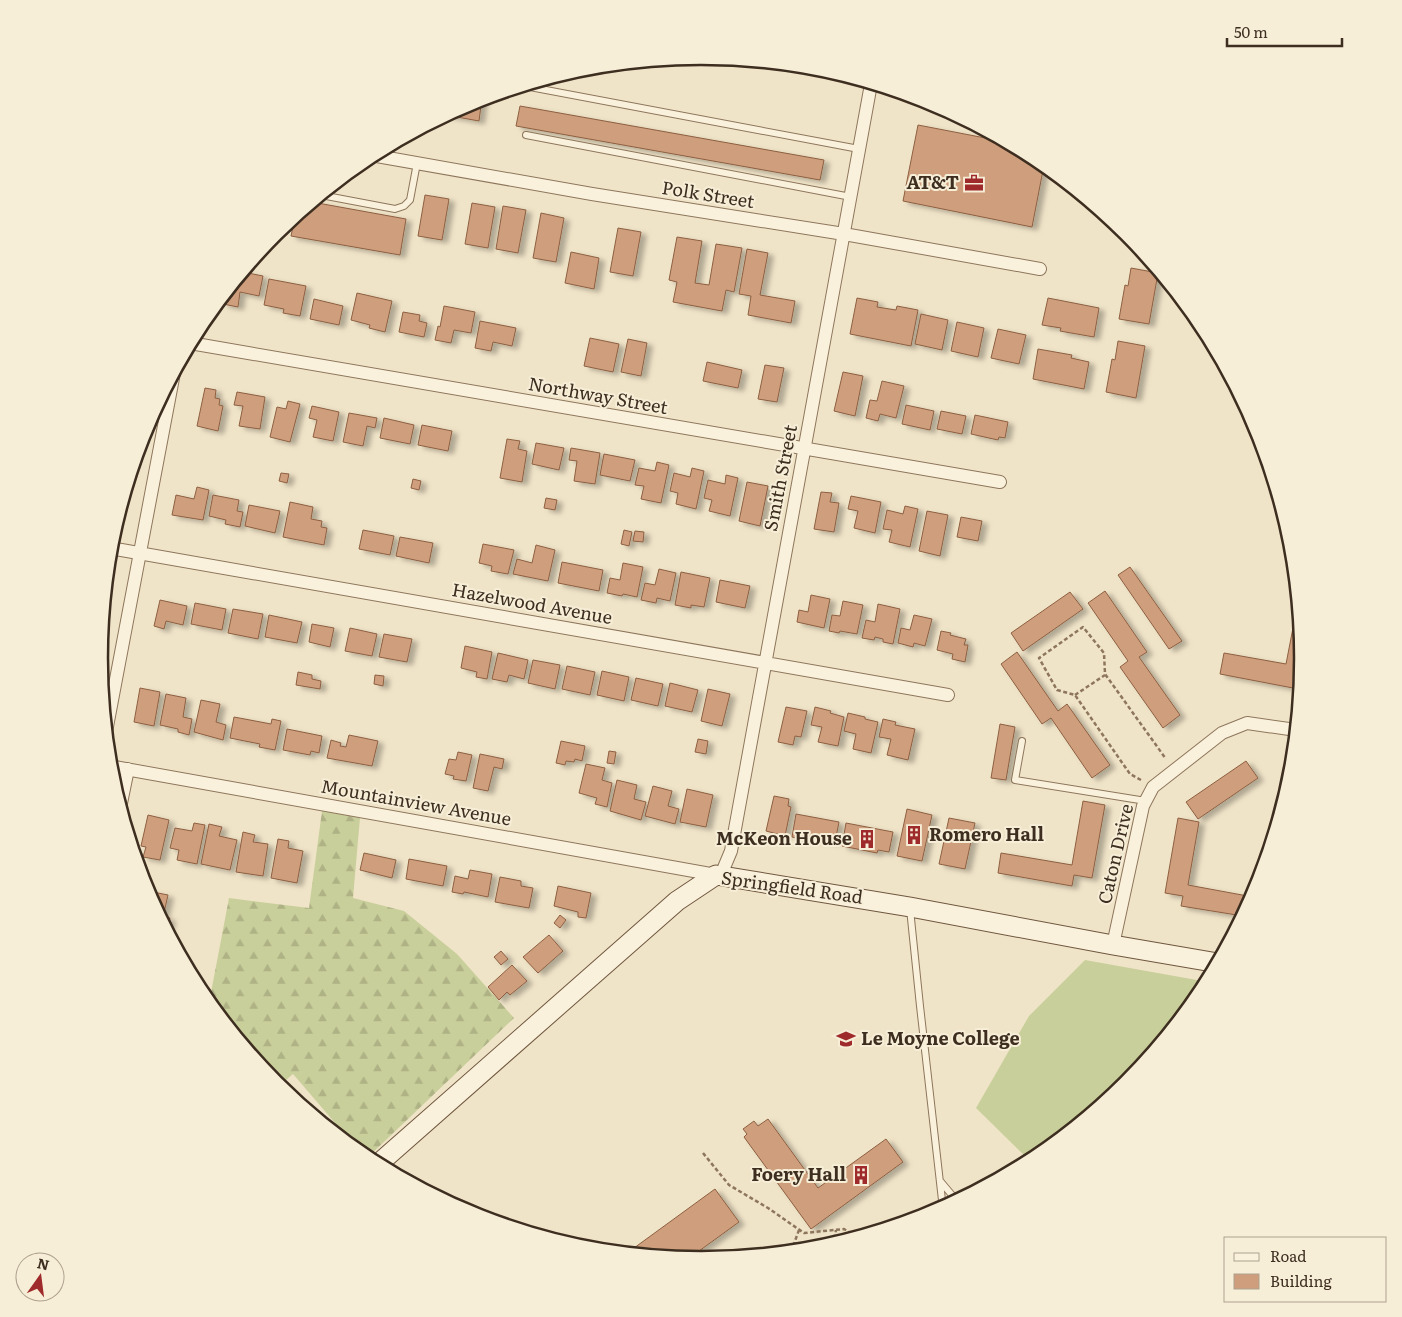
<svg xmlns="http://www.w3.org/2000/svg" width="1402" height="1317" font-family="Literata,serif">
<style>
.grass{fill:#c9cf9b}
.forest{fill:url(#forest-firs)}
.building{fill:#cf9f7d;stroke:#8d5f41;filter:url(#shadow)}
.lines{fill:none;stroke-linecap:round;stroke-linejoin:round}
.lane-casing{stroke:#8d765c;stroke-width:8}
.street-casing{stroke:#8d765c;stroke-width:14}
.secondary-casing{stroke:#6f573f;stroke-width:21}
.path{stroke:#8d765c;stroke-width:2.5;stroke-dasharray:4 2.5;stroke-linecap:butt}
.lane{stroke:#faf1dc;stroke-width:6}
.street{stroke:#faf1dc;stroke-width:12}
.secondary{stroke:#faf1dc;stroke-width:19}
.labels{text-anchor:middle;stroke-width:4;stroke-linejoin:round;paint-order:stroke}
.poi-label{font-size:18px;font-weight:bold;fill:#3d2e20;stroke:#f7eed8;text-anchor:end}
.street-label{font-size:18px;fill:#3d2e20;stroke:#f7eed8}
.rim{fill:none;stroke:#3d2e20;stroke-width:2.5}
</style>
<defs>
<pattern id="forest-firs" width="22" height="20" patternUnits="userSpaceOnUse" patternTransform="scale(1.25)"><rect width="22" height="20" fill="#c9cf9b"/><path d="M5 1l3.5 6h-7zM16 11l3.5 6h-7z" fill="#aeb285"/></pattern>
<filter id="shadow"><feDropShadow dx="5.5" dy="3" stdDeviation="2.5" flood-color="#0004"/></filter>
</defs>
<rect width="100%" height="100%" fill="#f0e4c8"/>
<path class="grass" d="M1085,960L1208,982L1202,993L1127,1085L1031,1162L976,1108L1029,1016Z"/>
<path class="forest" d="M322,811L360,818L353,898L404,911L457,954L514,1018L366,1159L293,1074L278,1087L275,1084L209,1003L229,898L309,908Z"/>
<path class="building" d="M482,98L479,121L446,115L471,102Z
M520,106L824,160L820,180L516,126Z
M918,125L1006,142L1036,158L1044,165L1032,227L903,201Z
M425,195L449,199L442,240L418,236Z
M312,202L406,219L400,255L291,236L295,217Z
M472,203L495,207L488,248L465,244Z
M503,206L526,210L518,253L496,249Z
M541,213L564,218L556,262L533,258Z
M618,228L641,232L633,276L610,272Z
M677,237L702,241L695,283L709,285L716,244L742,248L734,292L726,290L722,311L673,302L677,282L669,280Z
M747,249L768,253L760,295L795,301L791,323L748,315L751,296L739,294Z
M571,252L599,258L594,289L565,283Z
M1131,268L1158,273L1149,324L1119,319L1125,285L1128,286Z
M243,272L263,276L259,296L240,292L238,307L223,304L225,294Z
M269,279L306,286L300,316L283,313L284,309L264,305Z
M357,293L392,301L385,332L369,328L370,325L351,320Z
M857,298L878,302L877,307L896,310L897,306L918,310L911,346L850,334Z
M1048,298L1099,308L1094,337L1060,331L1061,328L1042,325Z
M314,299L343,306L339,325L310,319Z
M444,306L475,312L471,333L454,330L451,343L435,340L438,326L440,327Z
M403,312L420,315L419,321L427,323L424,337L399,332Z
M921,314L948,320L942,350L915,344Z
M480,321L516,328L512,346L493,342L491,351L475,348Z
M957,322L984,328L978,357L951,351Z
M998,329L1026,335L1019,364L991,358Z
M590,338L619,344L613,372L584,366Z
M628,339L647,343L641,376L621,372Z
M1118,341L1145,346L1136,398L1106,392L1112,359L1115,360Z
M1038,349L1072,355L1071,358L1089,362L1084,389L1033,379Z
M707,362L742,370L738,388L703,381Z
M765,365L784,368L777,402L758,399Z
M843,372L863,376L855,416L834,411Z
M882,381L904,386L896,418L880,414L878,421L866,418L870,400L877,401Z
M205,388L216,390L215,398L220,399L219,405L223,406L218,431L197,426Z
M237,392L265,397L260,429L239,426L243,406L234,405Z
M288,401L300,404L290,442L270,437L277,407L286,409Z
M906,405L934,411L930,430L902,424Z
M312,406L339,412L333,441L313,437L317,420L309,418Z
M941,411L966,416L962,434L937,429Z
M349,413L377,418L375,428L367,426L363,446L343,442Z
M975,415L1008,422L1005,438L999,437L998,440L971,434Z
M384,418L414,425L410,444L380,438Z
M422,425L452,431L448,451L418,445Z
M507,439L520,441L518,449L527,451L522,482L500,478Z
M536,443L564,448L559,470L532,464Z
M571,448L600,453L595,484L574,481L577,461L569,460Z
M604,454L635,460L630,481L600,475Z
M657,462L669,465L661,503L641,499L644,486L635,485L639,468L655,471Z
M692,468L704,471L696,509L676,504L678,493L670,491L674,473L690,477Z
M281,473L289,474L287,483L279,481Z
M726,475L738,478L730,516L709,511L712,500L704,498L708,480L725,484Z
M413,479L421,481L419,490L411,488Z
M747,482L768,486L760,526L739,521Z
M197,487L209,490L203,520L172,515L176,495L194,499Z
M821,492L832,493L830,502L839,503L834,532L814,529Z
M213,495L239,500L237,511L243,512L240,527L225,524L226,520L209,516Z
M851,496L881,502L875,533L854,528L858,511L848,509Z
M546,498L557,500L555,510L544,508Z
M290,502L313,507L311,519L322,521L321,527L327,528L324,545L283,537Z
M249,505L280,511L275,533L245,526Z
M905,506L918,509L910,547L889,542L892,530L883,529L887,510L903,514Z
M927,511L948,515L940,556L919,551Z
M961,517L982,521L978,541L957,537Z
M363,530L394,536L390,555L359,549Z
M624,530L632,532L629,546L621,544Z
M635,531L644,532L643,542L633,541Z
M400,537L433,543L429,563L396,556Z
M483,544L514,550L508,574L491,571L492,566L479,563Z
M536,545L555,550L548,581L513,574L517,559L532,563Z
M562,562L603,570L599,591L558,583Z
M623,563L643,567L637,597L623,594L622,596L607,593L610,578L620,580Z
M1130,567L1182,641L1169,649L1118,575Z
M659,569L676,573L670,601L657,598L656,603L641,600L645,583L655,585Z
M681,572L710,578L704,607L691,605V608L675,605Z
M720,580L750,586L745,608L716,602Z
M1105,591L1147,652L1139,657L1180,715L1163,728L1120,667L1128,661L1088,603Z
M1070,592L1083,609L1023,651L1011,633Z
M811,595L830,599L824,628L797,622L799,610L808,612Z
M160,600L187,606L183,625L166,621L164,629L154,626Z
M843,601L863,605L857,634L840,631L839,633L829,631L832,615L840,616Z
M1298,602L1303,659L1302,670L1297,669L1293,688L1220,674L1224,653L1286,664Z
M195,603L226,609L222,630L191,624Z
M878,604L900,609L893,644L883,642V639L875,637L874,640L862,638L866,620L875,622Z
M233,609L263,614L258,639L228,633Z
M269,615L302,622L297,643L265,637Z
M914,615L932,619L925,646L914,643L913,647L898,643L901,628L910,630Z
M312,624L334,628L330,647L309,642Z
M350,628L377,634L372,656L345,651Z
M941,631L951,633L950,635L966,639L964,645H968L965,662L952,659L953,654L937,650Z
M384,634L412,639L407,662L379,657Z
M465,646L492,652L487,679L476,677L477,672L461,668Z
M1017,652L1058,711L1067,704L1110,765L1092,778L1051,718L1042,724L1001,664Z
M498,653L528,660L524,679L509,675L507,682L492,679Z
M533,660L560,665L555,689L528,683Z
M567,666L595,672L590,695L562,689Z
M602,671L629,677L624,701L597,695Z
M298,672L312,675V679L321,681L320,689L296,685Z
M375,675L384,676L383,686L374,684Z
M636,678L663,684L658,706L631,700Z
M670,683L698,690L692,712L665,706Z
M140,688L160,692L154,726L134,722Z
M708,689L730,694L722,726L701,721Z
M166,694L186,698L183,717L192,719L189,735L178,732V729L160,725Z
M201,700L220,704L216,722L226,725L223,740L194,732Z
M786,707L807,711L801,737L795,736L793,745L778,742Z
M815,707L831,711L830,713L844,717L838,746L818,742L822,727L811,725Z
M848,713L865,717V719L878,722L871,753L853,749L856,734L844,731Z
M234,717L271,724L272,719L281,721L275,750L259,747L260,744L230,738Z
M883,719L896,722L895,725L915,729L908,760L887,755L891,739L879,737Z
M1000,724L1015,727L1006,780L991,778Z
M287,729L322,736L319,753L311,751L310,755L283,750Z
M349,735L378,741L372,766L327,758L331,740L341,743L340,746L346,747Z
M698,739L708,741L706,754L695,752Z
M561,741L585,746L582,761L575,759L574,762L566,761L565,765L556,763Z
M609,751L616,752L614,764L607,763Z
M458,752L472,755L466,781L453,779L454,776L445,774L449,759L456,760Z
M480,754L504,759L502,769L494,767L488,791L473,788Z
M1246,761L1258,778L1198,819L1186,802Z
M586,764L605,768L602,780L612,783L607,807L595,804L597,798L579,793Z
M617,780L637,785L634,799L646,802L641,820L610,811Z
M653,786L672,791L668,806L679,809L675,824L645,816Z
M687,789L713,795L706,827L680,822Z
M774,796L789,799L788,806L791,807L785,836L766,831Z
M1083,801L1105,805L1092,878L1074,875L1072,886L998,873L1001,853L1072,865Z
M907,809L932,815L922,861L897,856Z
M796,814L839,822L835,842L805,837V840L792,837Z
M148,815L169,820L160,860L143,857L146,847L141,846Z
M949,818L975,823L965,869L939,864Z
M1178,818L1199,822L1188,885L1253,897L1243,916L1181,906L1183,896L1165,893Z
M194,823L205,825L197,864L177,860L179,850L170,848L175,828L192,831Z
M846,823L893,832L889,852L878,850L877,853L842,846Z
M209,824L222,827L219,836L237,840L230,870L201,864Z
M243,832L255,835L253,842L268,844L263,876L236,872Z
M278,839L289,841L288,848L303,851L297,883L271,878Z
M364,853L396,860L392,878L360,870Z
M409,859L447,866L443,886L406,879Z
M470,870L492,874L488,897L464,892L463,894L452,892L455,876L468,879Z
M1260,870L1263,871L1257,890H1256Z
M500,877L521,881V886L533,888L529,908L495,902Z
M558,886L591,893L586,918L578,917V912L554,906Z
M148,891L168,895L163,917L170,918L168,929L147,894Z
M560,915L566,920L560,928L554,923Z
M549,935L563,951L538,973L523,957Z
M501,951L508,959L501,965L494,957Z
M512,965L527,981L510,995L507,992L499,1000L488,987Z
M768,1119L818,1188L886,1139L903,1162L811,1229L744,1137L747,1134L743,1129L754,1121L758,1126Z
M715,1189L739,1222L688,1259L638,1255L634,1248Z"/>
<g class="lines">
<g class="lane-casing">
<path id="lane" d="M530,87L859,149
M526,135L851,197
M321,195L395,209L404,206L410,200L417,163
M1022,741L1015,780L1146,801
M910,909L920,1006L943,1209
M941,1182L957,1201"/>
</g>
<g class="street-casing">
<path id="street" d="M371,155L592,194L844,234L1040,269
M190,343L1000,482
M110,548L948,695
M106,732L174,373
M109,766L716,875L723,870L731,851L871,84
M120,808L128,769
M1113,945L1143,806L1153,787L1222,733L1247,723L1296,730"/>
</g>
<g class="secondary-casing">
<path id="secondary" d="M377,1165L677,901L716,875L910,907L1113,945L1218,963"/>
</g>
<path class="path" d="M1075,695L1105,675
M1141,780L1130,774L1075,695L1057,690L1039,658L1083,627L1104,653L1105,674L1166,759
M703,1153L729,1185L768,1208L804,1233L844,1229L857,1237
M833,1245L836,1230
M701,1250L708,1260
M791,1252L799,1230"/>
<use href="#lane" class="lane"/>
<use href="#street" class="street"/>
<use href="#secondary" class="secondary"/>
</g>
<defs>
<g id="office-bare" transform="scale(1.5)"><path d="M-6-3h4V-5.5h4V-3h4V5H-6ZM-1-4.5V-3h2v-1.5ZM-6 0V1H6V0Z" fill="#9e2a2b" stroke="#f7eed8" stroke-width="2.5" paint-order="stroke"/></g>
<g id="building-bare" transform="scale(1.5)"><path d="M-4-6H4V6H1V3H-1V6H-4ZM-2.5-4.3h1.7v1.8h-1.7ZM.8-4.3h1.7v1.8H.8ZM-2.5-1h1.7V.8h-1.7ZM.8-1h1.7V.8H.8Z" fill="#9e2a2b" stroke="#f7eed8" stroke-width="2.5" paint-order="stroke"/></g>
<g id="university-bare" transform="scale(1.5)"><path d="M0-5L7-2L0 1L-7-2ZM-4 1L0 2.5L4 1V4Q0 6-4 4Z" fill="#9e2a2b" stroke="#f7eed8" stroke-width="2.5" paint-order="stroke"/></g>
</defs>
<g fill-rule="evenodd">
<use href="#office-bare" x="974" y="183"/>
<use href="#building-bare" x="914" y="835"/>
<use href="#building-bare" x="867" y="839"/>
<use href="#university-bare" x="846" y="1039"/>
<use href="#building-bare" x="861" y="1175"/>
</g>
<g class="labels">
<g class="poi-label">
<text x="959" y="189">AT&amp;T</text>
<text x="929" y="841" text-anchor="start">Romero Hall</text>
<text x="852" y="845">McKeon House</text>
<text x="861" y="1045" text-anchor="start">Le Moyne College</text>
<text x="846" y="1181">Foery Hall</text>
</g>
<g class="street-label">
<text transform="translate(708 195) rotate(9)" y="6">Polk Street</text>
<text transform="translate(598 396) rotate(10)" y="6">Northway Street</text>
<text transform="translate(781 478) rotate(-79)" y="6">Smith Street</text>
<text transform="translate(532 604) rotate(10)" y="6">Hazelwood Avenue</text>
<text transform="translate(416 803) rotate(10)" y="6">Mountainview Avenue</text>
<text transform="translate(1116 854) rotate(-77)" y="6">Caton Drive</text>
<text transform="translate(792 888) rotate(8)" y="6">Springfield Road</text>
</g>
</g>
<path d="M0 0H1402V1317H0ZM108 658a593 593 0 1 1 1186 0a593 593 0 1 1-1186 0Z" fill="#f7eed8" fill-rule="evenodd"/>
<path class="rim" d="M108 658a593 593 0 1 1 1186 0a593 593 0 1 1-1186 0Z"/>
<rect x="1224" y="1237" width="162" height="65" fill="#f7eed8" stroke="#ada18e"/>
<rect x="1234" y="1253" width="25" height="8" fill="#faf1dc" stroke="#ada18e"/>
<text x="1270" y="1262" font-size="15" fill="#3d2e20">Road</text>
<rect x="1234" y="1274" width="25" height="15" fill="#cf9f7d" stroke="#ada18e"/>
<text x="1270" y="1287" font-size="15" fill="#3d2e20">Building</text>
<g transform="translate(40 1277) rotate(14)"><circle r="24" fill="#f7eed8" stroke="#ada18e"/>
<path d="M0-4L9 19L0 12L-9 19Z" fill="#9e2a2b"/>
<text y="-8" font-size="14" font-weight="bold" text-anchor="middle" fill="#3d2e20">N</text>
</g>
<path d="M1227 38v8h115v-8" fill="none" stroke="#3d2e20" stroke-width="2.5"/>
<text x="1234" y="38" font-size="15" fill="#3d2e20" stroke="#f7eed8" stroke-width="4" paint-order="stroke">50 m</text>
</svg>
